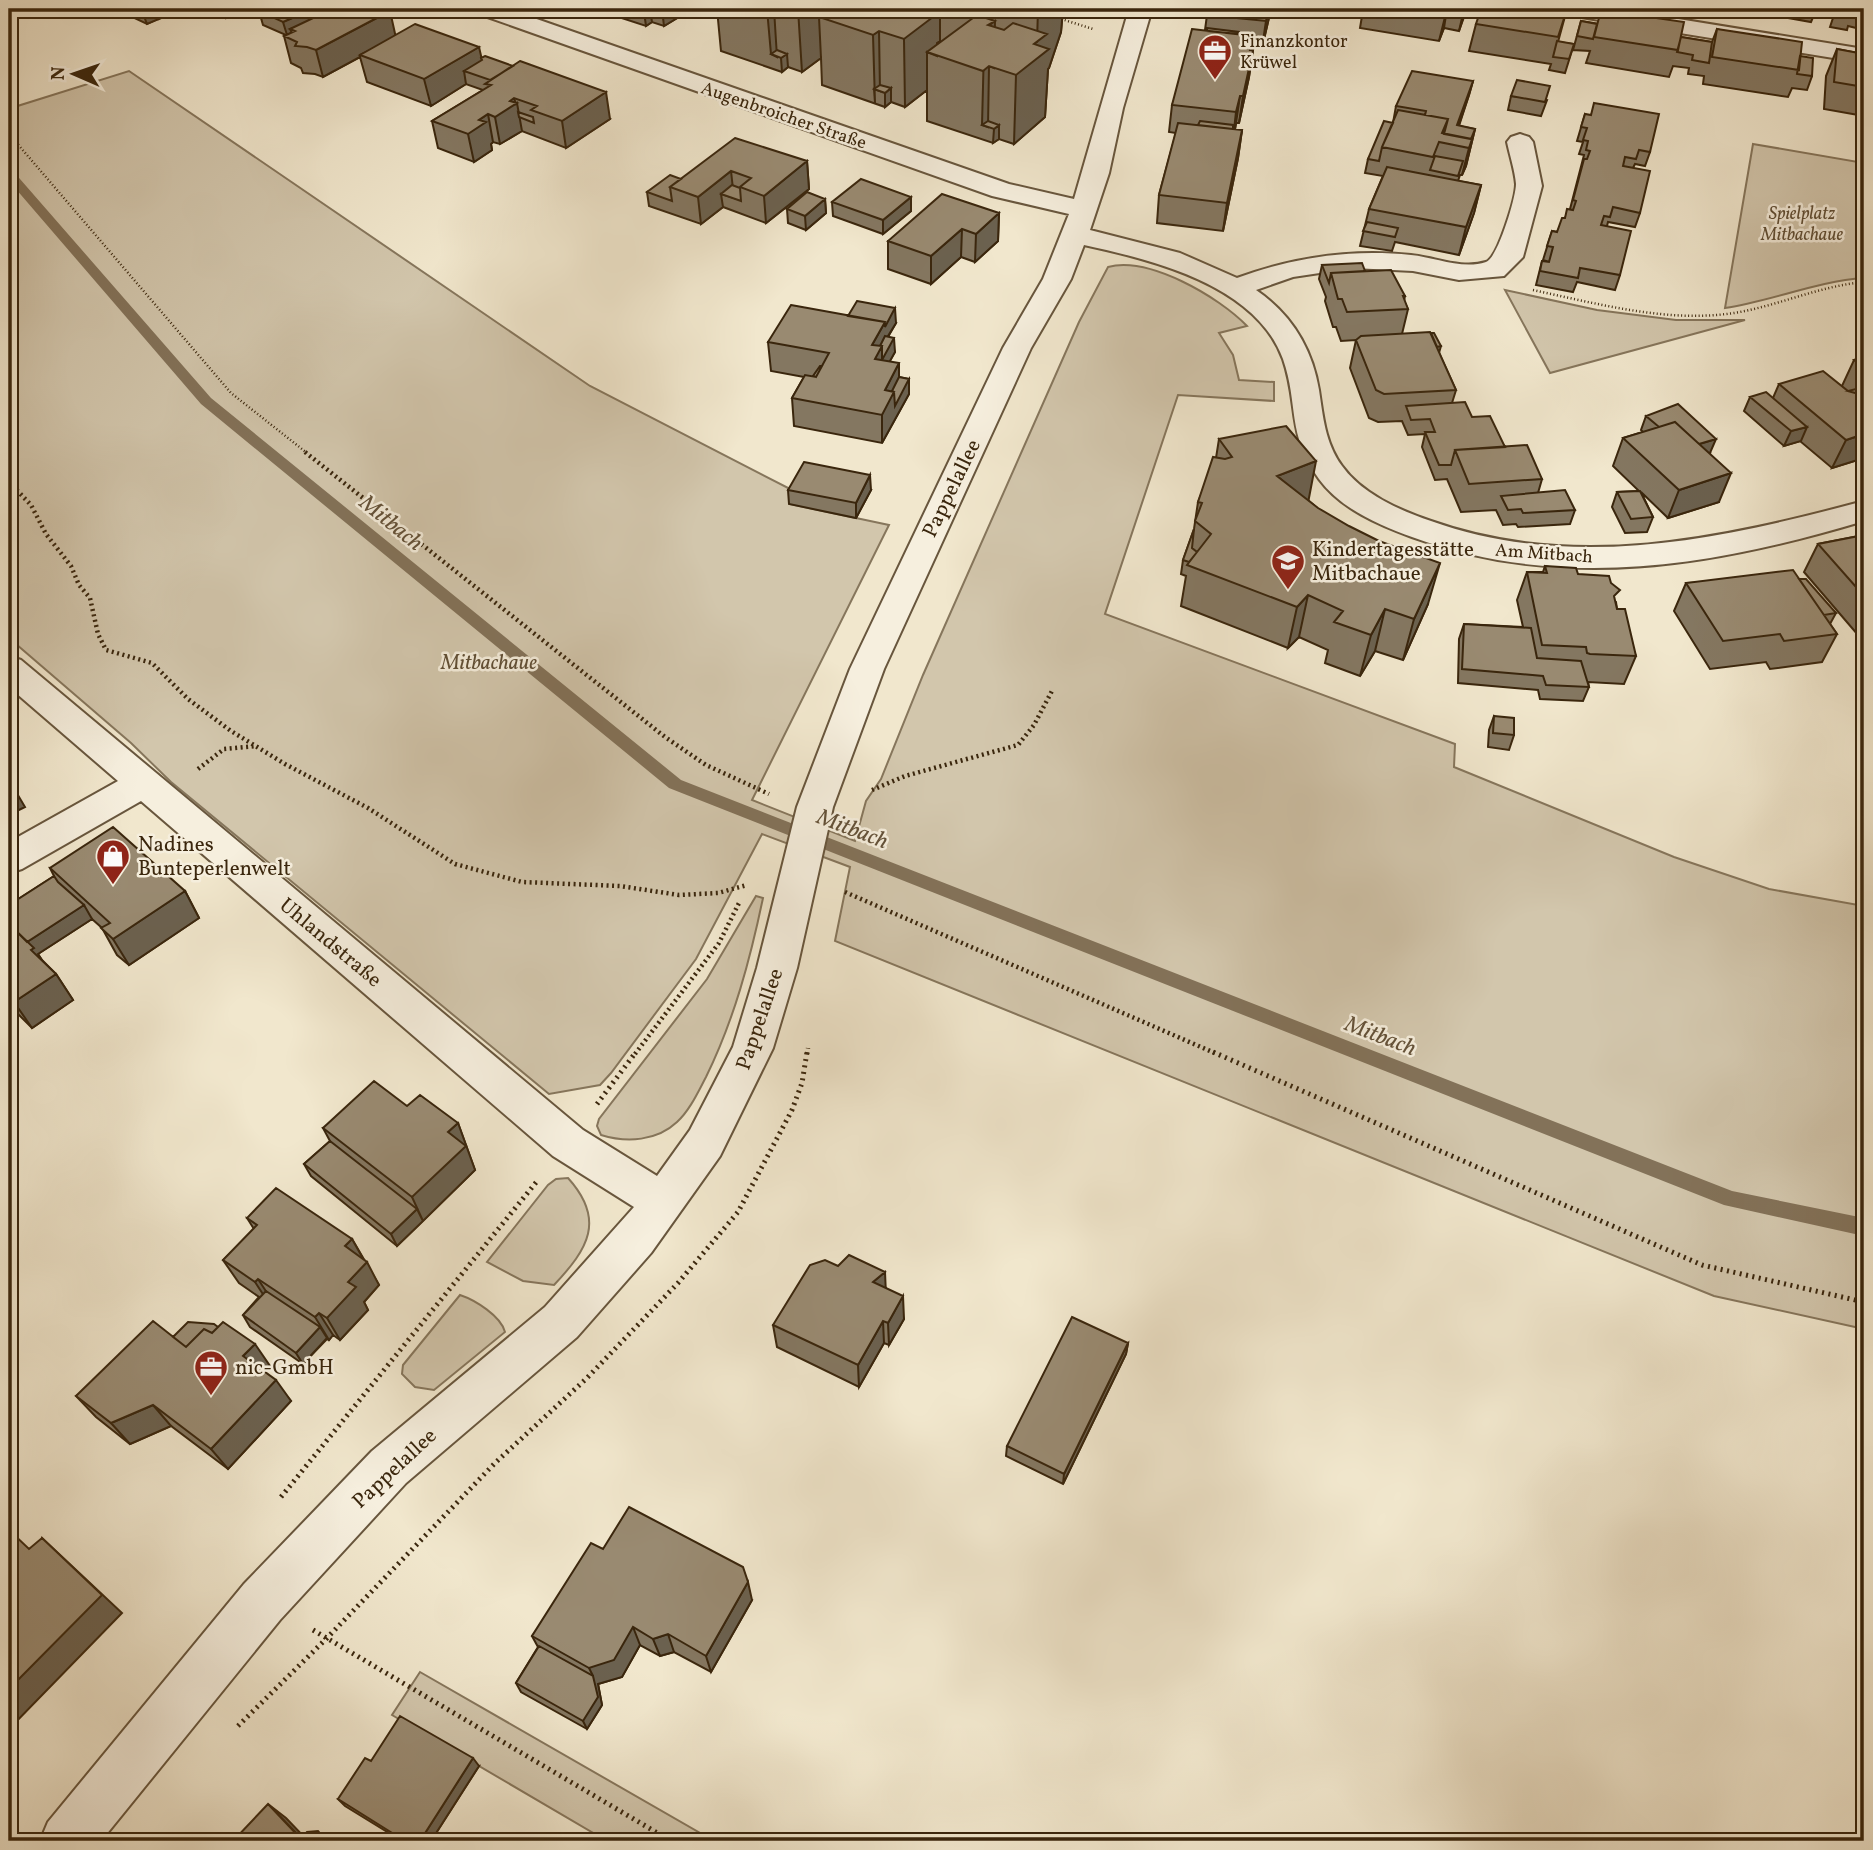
<svg xmlns="http://www.w3.org/2000/svg" width="1873" height="1850" font-family="Vollkorn,serif">
<style>
.green{fill:#d2c6ac;stroke:#86765c;stroke-width:2}
.lines{fill:none;stroke-linecap:round;stroke-linejoin:round}
.stream{fill:#837259;fill-rule:evenodd}
.minor-casing{stroke:#68563d;stroke-width:4}
.path-far2{stroke:#3a260d;stroke-width:2.5;stroke-dasharray:1 2.5;stroke-linecap:butt}
.path-far1{stroke:#3a260d;stroke-width:4.5;stroke-dasharray:2 3.5;stroke-linecap:butt}
.path{stroke:#3a260d;stroke-width:5;stroke-dasharray:2 4.5;stroke-linecap:butt}
.minor{fill:#f6efde;fill-rule:evenodd}
.wall{fill:#847761;stroke:#3a260d;stroke-width:2}
.shaded-wall{fill:#6b614f;stroke:#3a260d;stroke-width:2}
.building{fill:#998a71;stroke:#3a260d;stroke-width:2}
.labels{text-anchor:middle;stroke-width:5;stroke-linejoin:round;paint-order:stroke}
.far-poi-label{font-size:18px;fill:#3a260d;stroke:#f6efde;text-anchor:start}
.far-street-label{font-size:18px;fill:#3a260d;stroke:#f6efde}
.far-park-label{font-size:18px;font-style:italic;fill:#604e35;stroke:#f6efde}
.street-label{font-size:21px;fill:#3a260d;stroke:#f6efde}
.poi-label{font-size:21px;fill:#3a260d;stroke:#f6efde;text-anchor:start}
.park-label{font-size:21px;font-style:italic;fill:#604e35;stroke:#f6efde}
.water-label{font-size:23px;font-style:italic;fill:#645239;stroke:#f6efde}
</style>
<rect width="100%" height="100%" fill="#f1e7cd"/>
<filter id="stains"><feTurbulence type="fractalNoise" baseFrequency=".00286" numOctaves="4"/><feColorMatrix values="0 0 0 0 .2 0 0 0 0 .09 0 0 0 0 .02 0 0 0 .5 -.17"/></filter>
<radialGradient id="worn" r=".72"><stop offset=".6" stop-color="#630" stop-opacity="0"/><stop offset="1" stop-color="#630" stop-opacity=".3"/></radialGradient>
<path class="green" d="M129,71L590,386L796,492L790,504L889,525L752,800L855,841L866,801L881,779L923,675L1079,322L1108,267C1149,256 1219,297 1247,326L1219,333L1233,355L1239,380L1274,382V401L1178,395L1105,614L1455,744L1454,767L1674,857L1769,889L1864,906V1329L1714,1296L835,941L850,867L762,834L696,959L611,1073L600,1085L549,1094L171,782L131,743L9,638V106L11,108Z
M1753,144L1864,163V278C1817,281 1772,301 1725,308Z
M1505,290L1597,310L1676,320H1745L1550,373Z
M756,896L763,898C750,960 734,1020 706,1077C698,1092 690,1110 677,1122C657,1141 627,1143 601,1135L597,1126L599,1119L707,979Z
M568,1178C606,1220 588,1249 554,1285L523,1281L487,1262L548,1185L556,1179Z
M460,1295C475,1300 501,1316 505,1332L434,1390L415,1387L402,1374L403,1365Z
M420,1672L714,1841H607L392,1715Z"/>
<g class="lines">
<path class="stream" d="M9,171H13L211,398L681,780L1732,1191L1864,1218V1236L1724,1205L669,788L201,404L9,181Z"/>
<g class="minor-casing">
<path id="minor" d="M475,9H508L1009,184L1074,199L1129,9H1152L1123,108L1109,173L1090,230L1180,253L1237,278C1294,257 1351,249 1411,255C1434,257 1462,270 1486,262C1498,258 1516,197 1516,184C1515,171 1510,156 1507,142L1511,137L1520,134L1529,137L1533,142L1542,186L1523,257L1504,276L1459,280L1413,271L1353,268L1293,277L1256,290C1291,314 1312,348 1319,390C1323,416 1325,443 1342,466C1362,494 1399,510 1431,521C1574,572 1722,539 1864,501V521C1714,566 1563,592 1412,537C1379,525 1341,509 1319,479C1286,433 1299,405 1283,359C1256,285 1153,260 1084,245L1071,279L1031,348L884,669L833,807L797,968L773,1048L720,1156L651,1253L577,1337L406,1483L280,1620L101,1841H40L48,1822L244,1584L372,1451L545,1307L634,1207L553,1156L141,801L22,869L9,873V842L118,781L9,687V656L21,660L583,1130L657,1176L690,1130L733,1047L757,968L797,807L850,669L1003,348L1043,279L1069,214L992,196L479,14Z
M1564,9H1617L1864,49V63L1575,16L1567,14Z"/>
</g>
<path class="path-far2" d="M1058,18L1093,29
M9,134L231,393L307,453
M1533,290C1599,304 1667,323 1734,313C1778,306 1819,286 1864,282"/>
<path class="path-far1" d="M305,452L665,737L706,765L769,794
M9,482L31,505L46,534L71,566L79,585L90,598L98,634L106,650L152,663L188,699L231,731L285,764L368,808L455,864L522,882L620,886L679,895L718,893L747,885
M198,769L224,749L256,746
M872,790L905,776L1018,745L1034,725L1053,689
M845,892L1217,1054
M635,1054L719,943L739,903
M807,1054L808,1048"/>
<path class="path" d="M1213,1052L1702,1265L1864,1302
M597,1104L636,1052
M281,1497L538,1180
M313,1630L671,1841
M238,1726L327,1638L495,1463L587,1378L678,1283L738,1212L792,1110L802,1083L807,1052"/>
<use href="#minor" class="minor"/>
</g>
<path class="wall" d="M124,9H180L147,24L126,14Z
M207,9H244L226,18Z
M594,9H692L664,26L652,22L646,26Z
M717,9H1063L1061,32L1049,68L1048,69L1045,117L1014,144L999,139L993,143L927,121V90L905,107L891,102L885,107L822,85L821,58L802,72L788,67L782,72L721,51Z
M1271,9L1262,48L1252,47L1251,50H1253L1249,77L1239,123H1236L1235,130H1242L1238,158L1223,231L1157,223L1159,195L1176,133L1169,132L1172,105L1205,30L1207,15Z
M1350,9H1466L1459,31L1444,28L1439,41L1360,28L1362,16L1349,14Z
M1567,9L1558,42L1574,44L1565,73L1549,70L1551,64L1469,51L1476,24Z
M1738,9H1835L1834,14L1816,10L1811,22Z
M1836,9H1864V30L1848,26L1847,30L1830,27Z
M259,11L396,35L481,58L610,119L566,148L522,131L500,144L493,142L491,144L492,150L474,162L438,148L432,121L483,90L466,84L431,106L367,82L360,57L323,77L315,74L303,73L301,68L291,63L284,36L286,35L263,25Z
M1581,21L1712,42L1717,29L1800,56L1812,76L1807,90L1792,88L1788,97L1703,84L1704,76L1688,74L1689,68L1673,66L1669,77L1586,63L1590,51L1573,50Z
M1837,49L1864,54V116L1824,109L1826,76Z
M1473,81L1469,95L1459,126L1475,129L1466,166L1462,175H1460L1458,181L1481,185L1474,213L1459,255L1395,242L1392,251L1360,246L1369,209L1383,176L1365,173L1368,159L1393,123L1396,106Z
M1511,96L1547,100L1541,116L1508,110Z
M1585,114L1650,152L1645,166L1635,164L1633,168L1640,213L1635,227L1608,222L1607,226L1620,275L1615,290L1577,282L1573,292L1536,285L1542,261L1549,262L1543,260L1552,231L1557,232L1570,209L1584,155L1579,154L1583,142L1577,141Z
M807,161L809,189L766,223L723,207L701,224L649,206L647,192L681,179Z
M911,197V211L883,234L833,216L832,202Z
M825,199L826,213L806,230L788,223L787,209Z
M999,213L998,241L975,262L961,257L931,284L888,269V241Z
M1322,265L1365,271L1405,296L1404,301L1408,309L1402,334L1441,346L1439,353L1456,390L1452,403L1472,417L1542,479L1538,493L1575,510L1570,524L1518,527L1516,524L1503,525L1496,510L1461,512L1447,479L1435,480L1422,447L1425,434L1408,435L1402,421L1378,422L1369,418L1350,368L1356,340L1341,341L1336,327H1333L1325,301L1326,297L1319,279Z
M848,316L896,323L888,337L895,352L889,362L899,377L909,379V394L882,443L794,426L792,398L804,377L771,371L768,342Z
M1864,357V458L1832,468L1800,441L1784,446L1744,411L1750,397L1773,398L1779,384L1842,386L1854,360Z
M1646,416L1710,453L1709,454L1719,502L1668,518L1641,492L1653,517L1647,532L1625,533L1612,507L1617,492L1639,491L1613,466L1623,438L1643,432L1641,430Z
M1219,439L1308,500L1428,604L1403,660L1375,651L1360,676L1325,663L1328,650L1299,637L1288,648L1181,606L1186,576L1181,574L1183,560L1194,529L1198,502L1216,458Z
M788,490H871L856,518L789,504Z
M1864,535V642L1804,572L1818,544Z
M1545,566L1578,574L1616,602L1617,609L1636,656L1624,684L1588,682L1589,687L1583,701L1540,699L1538,690L1458,683L1459,639L1464,624L1523,627L1517,600L1527,572H1543Z
M1799,579L1836,613L1830,624L1837,634L1822,662L1770,669L1766,662L1710,669L1674,611L1686,583Z
M1494,716L1514,735L1509,750L1488,747L1489,730Z
M50,868L185,891L199,918L129,965L117,955L102,928L92,919L38,954L42,960L56,974L73,1000L32,1028L9,1005V905L54,876Z
M458,1123L475,1170L397,1246L311,1176L304,1164L330,1141L323,1128Z
M247,1218L352,1239L379,1285L364,1302L368,1310L340,1340L333,1335L329,1340L327,1339L303,1364L250,1327L243,1315L259,1297L239,1283L223,1260L254,1229Z
M886,1288L904,1319L889,1345L884,1343L859,1387L777,1347L773,1325Z
M173,1337L270,1366L264,1371L291,1401L228,1469L171,1426L130,1444L96,1417L76,1396Z
M1128,1343L1126,1354L1063,1484L1006,1456L1007,1446Z
M603,1549L752,1600L711,1672L674,1652L660,1656L640,1645L622,1677L598,1684L602,1705L587,1729L521,1692L516,1683L538,1647L532,1636Z
M479,1766L431,1841H402L345,1806L338,1799Z"/>
<path class="shaded-wall" d="M147,9H156L159,19L147,24L142,11Z
M156,9H180L159,19Z
M223,9H244L226,18Z
M313,9H347L290,29L292,33L287,35L283,22Z
M650,9L652,22L646,26L644,12Z
M662,9H692L664,26Z
M767,9H774L777,57L771,54Z
M798,9H834L819,17L821,58L802,72Z
M925,9H940V41L937,43V56L927,52V90L905,107L904,39Z
M985,9H991V24L995,21L994,68L989,66L988,127L982,125Z
M1038,9H1063L1061,32L1049,68L1048,69L1045,117L1014,144L1016,75L1034,44L1037,42Z
M1269,9H1271L1262,48L1266,21Z
M1447,9H1450L1446,15L1444,28L1439,41Z
M1465,9L1464,17L1459,31L1462,18Z
M390,11L396,38L360,55V57L323,77L316,50Z
M879,31L880,91L874,89L875,103L873,35Z
M479,47L485,73L464,71L466,84L431,106L424,79Z
M1253,50L1249,77L1239,123L1243,96Z
M787,54L788,67L782,72L781,58Z
M1473,81L1469,95L1454,139L1457,125Z
M891,88V102L885,107V93Z
M606,92L610,119L566,148L562,121Z
M1240,96L1236,123L1233,139L1236,112Z
M514,98L516,104L517,103L522,131L500,144L495,117L510,101Z
M488,114L493,142L491,144L492,150L474,162L468,134L479,120Z
M999,125V139L993,143L994,129Z
M1475,129L1466,166L1462,175L1469,148Z
M1242,130L1238,158L1223,231L1227,203Z
M807,161L809,189L766,223L764,196Z
M731,171L734,198L721,194L723,207L701,224L698,197Z
M1481,185L1474,213L1459,255L1466,227Z
M911,197V211L883,234V220Z
M825,199L826,213L806,230L805,216Z
M999,213L998,241L975,262L976,234Z
M962,229L961,257L931,284V256Z
M895,308L896,323L885,341L894,338L895,352L875,388L872,345L885,322Z
M899,363V392L909,379V394L882,443V415L885,390Z
M1807,427L1801,441L1784,446L1791,431Z
M1864,434V458L1832,468L1846,440Z
M1716,439L1710,453L1677,464L1683,449Z
M1316,461L1308,503L1277,476Z
M1731,473L1719,502L1668,518L1679,490Z
M870,475L871,490L856,518V503Z
M1440,563L1428,604L1403,660L1414,619Z
M1308,595L1299,637L1288,648L1297,607Z
M1385,609L1375,651L1360,676L1371,635Z
M9,780L25,807L9,815Z
M185,891L199,918L129,965L113,939Z
M84,905L92,919L38,954L51,974L24,944Z
M56,974L73,1000L32,1028L14,1002Z
M458,1123L475,1170L423,1221L412,1197L448,1132Z
M417,1209L423,1221L397,1246L391,1234Z
M352,1239L365,1262L345,1246Z
M367,1262L379,1285L364,1302L368,1310L340,1340L327,1318L348,1282Z
M885,1272L886,1295L873,1282Z
M258,1279L273,1302L270,1305L255,1282Z
M903,1296L904,1319L889,1345L888,1323Z
M319,1313L333,1335L329,1340L315,1317Z
M883,1321L884,1343L859,1387L858,1365Z
M320,1327L327,1338L303,1364L296,1353Z
M1128,1343L1126,1354L1063,1484L1064,1474Z
M255,1344L270,1366L258,1378L243,1356Z
M276,1380L291,1401L228,1469L211,1449Z
M153,1405L171,1426L130,1444L111,1423Z
M42,1538L122,1613L9,1729V1689Z
M748,1582L752,1600L711,1672L706,1656Z
M633,1627L640,1645L622,1677L598,1684L602,1705L587,1729L583,1721L593,1676L589,1668Z
M668,1634L674,1652L660,1656L653,1639Z
M473,1758L479,1766L431,1841H420Z
M268,1804L286,1818L308,1841H304Z"/>
<path class="building" d="M263,9H313L283,22L259,11Z
M332,9H384L390,11L316,50L307,47L295,46L297,42L284,36L295,31L290,29Z
M634,9H650L644,12Z
M831,9H925L923,10L937,14L904,39L879,31L873,35L819,17Z
M1208,9H1269L1266,21L1207,15Z
M1412,9H1447L1445,14Z
M1449,9H1465L1462,18L1446,15Z
M1481,9H1567L1558,37L1476,24Z
M1836,9H1864V15L1853,13L1852,17L1835,13Z
M1601,10L1684,22L1678,50L1594,37Z
M977,15L995,21L988,25L1004,30L1013,23L1047,34L1034,44L1049,49L1016,75L989,66L983,71L927,52Z
M1581,21L1597,24L1593,39L1577,36Z
M415,24L479,47L424,79L360,55Z
M1207,28L1239,32V34L1207,31Z
M1192,29L1253,36L1250,50H1253L1243,96H1240L1236,112L1172,105Z
M1717,29L1802,42L1799,70L1712,57Z
M1681,37L1712,42L1709,63L1692,60L1693,55L1677,52Z
M1557,41L1574,44L1569,59L1553,57Z
M1837,49L1864,54V87L1834,82Z
M777,50L787,54L781,58L771,54Z
M485,56L513,66L490,80L464,71L482,60L481,58Z
M1800,56L1813,58L1812,76L1797,74Z
M520,61L606,92L562,121L531,110L537,106L514,98L510,101L517,103L495,117L488,114L479,120L486,122L468,134L432,121L491,85L485,84Z
M1412,71L1473,81L1457,125L1475,129L1471,139L1444,134L1448,119L1425,115L1426,111L1396,106Z
M1517,80L1550,86L1545,102L1511,96Z
M880,85L891,88L885,93L874,89Z
M1594,103L1659,114L1650,152L1639,150L1636,159L1625,157L1623,166L1650,171L1640,213L1613,207L1610,217L1604,216L1601,225L1631,231L1620,275L1580,268L1578,278L1540,271L1542,261L1549,262L1553,247L1547,246L1552,231L1557,232L1562,218H1565L1567,209L1573,210L1576,201L1573,200L1584,159H1587L1590,151L1586,150L1588,141L1583,140L1587,128L1581,127L1585,114L1591,115Z
M1398,110L1448,119L1442,133L1472,139L1469,148L1439,142L1433,157L1382,147Z
M518,112L533,117L534,123L519,117Z
M988,121L999,125L994,129L982,125Z
M1200,121L1233,125V129L1198,125Z
M1384,121L1393,123L1382,147L1379,161L1368,159Z
M1178,123L1242,130L1227,203L1159,195Z
M735,138L807,161L764,196L740,187L751,178L731,171L698,197L670,187Z
M1435,156L1463,161L1458,176L1430,170Z
M1387,167L1481,185L1466,227L1369,209Z
M670,175L681,179L670,187L672,201L647,192Z
M861,179L911,197L883,220L832,202Z
M732,185L740,188L741,201L721,194Z
M807,192L825,199L805,216L787,209Z
M942,194L999,213L976,234L962,229L931,256L888,241Z
M1367,222L1398,228L1395,237L1363,231Z
M1362,263L1365,271L1331,273L1329,283L1322,265Z
M1391,270L1405,296H1403L1408,309L1347,312L1342,299H1338L1331,273Z
M857,301L895,308L885,327V322L848,316Z
M791,305L885,322L872,345L882,346L875,359L899,363L885,390L894,392L882,415L792,398L805,375L816,377L829,353L768,342Z
M1430,332L1456,390L1384,394L1376,390L1356,340L1361,336Z
M1431,333H1434L1441,346L1437,347Z
M885,336L894,338L882,360V346H880Z
M1864,357V368L1854,360Z
M820,366H822L816,377L813,376Z
M1823,371L1848,391L1859,394L1864,398V434L1846,440L1779,384Z
M899,377L909,379L895,406L894,392L892,391Z
M1864,387V398L1859,394L1848,391Z
M1766,392L1807,427L1791,431L1750,397Z
M1465,402L1472,417L1490,416L1505,447L1455,450L1451,465H1439L1425,432H1435L1430,419L1411,420L1406,406Z
M1678,404L1716,439L1699,444L1675,422L1659,427L1646,416Z
M1675,422L1731,473L1679,490L1623,438Z
M1286,426L1316,461L1277,476L1318,508L1349,526L1379,541L1440,563L1414,619L1385,609L1371,635L1334,622L1343,611L1308,595L1297,607L1187,565L1211,534L1195,521L1202,503L1198,502L1213,457L1225,459L1232,457L1219,439Z
M1527,445L1542,479L1469,484L1455,450Z
M804,462L870,475L856,503L788,490Z
M1565,490L1575,510L1523,513L1521,509L1508,510L1501,496Z
M1640,491L1653,517L1631,519L1617,492Z
M1194,529L1192,548L1197,552L1189,562L1183,560Z
M1864,535V596L1818,544Z
M1545,566L1576,568L1578,574L1609,576L1611,583L1620,590L1614,596L1617,609H1625L1636,656L1590,654L1587,653L1586,647L1542,645L1527,572L1547,573Z
M1793,570L1837,634L1784,641L1780,634L1723,641L1686,583Z
M1799,579H1806L1836,613L1824,615Z
M1464,624L1531,628L1537,658L1581,661L1589,687L1546,685L1543,676L1462,669Z
M1494,716L1514,718V735L1493,733Z
M113,827L185,891L113,939L101,928L110,923L50,868Z
M54,876L58,882L84,905L27,942L9,924V905Z
M9,924L34,948L31,950L56,974L14,1002L9,997Z
M374,1081L407,1106L420,1095L458,1123L448,1132L466,1146L412,1197L323,1128Z
M330,1141L417,1209L391,1234L304,1164Z
M276,1188L352,1239L345,1246L367,1262L348,1282L356,1287L327,1318L319,1313L315,1317L258,1279L255,1282L223,1260L257,1225L247,1218Z
M849,1255L885,1272L873,1282L903,1296L888,1323L883,1321L858,1365L773,1325L810,1265L825,1260L838,1266Z
M266,1291L320,1327L296,1353L243,1315Z
M1072,1317L1128,1343L1064,1474L1007,1446Z
M153,1321L186,1347L204,1329L212,1333L223,1322L255,1344L243,1356L276,1380L211,1449L153,1405L111,1423L76,1396Z
M188,1322L214,1324L218,1327L212,1333L204,1329L186,1347L173,1337Z
M629,1507L743,1567L748,1582L706,1656L668,1634L653,1639L633,1627L614,1660L589,1668L532,1636L591,1543L603,1549Z
M9,1530L29,1549L42,1538L102,1595L9,1689Z
M539,1646L593,1676L598,1697L583,1721L516,1683Z
M400,1716L473,1758L420,1841H405L338,1799L365,1758L371,1761Z
M268,1804L301,1839L307,1832L318,1831L327,1841H233Z"/>
<defs>
<g id="office-pin" transform="scale(1.75)"><path d="M0 17L-7.5 6A9.5 9.5 0 1 1 7.5 6Z" fill="#8f2418" stroke="#f6efde"/><path d="M-6-3h4V-5.5h4V-3h4V5H-6ZM-1-4.5V-3h2v-1.5ZM-6 0V1H6V0Z" fill="#fff"/></g>
<g id="school-pin" transform="scale(1.75)"><path d="M0 17L-7.5 6A9.5 9.5 0 1 1 7.5 6Z" fill="#8f2418" stroke="#f6efde"/><path d="M0-5L7-2L0 1L-7-2ZM-4 1L0 2.5L4 1V4Q0 6-4 4Z" fill="#fff"/></g>
<g id="shop-pin" transform="scale(1.75)"><path d="M0 17L-7.5 6A9.5 9.5 0 1 1 7.5 6Z" fill="#8f2418" stroke="#f6efde"/><path d="M-5-2.5h2.3a2.7 3.5 0 0 1 5.4 0H5L5.5 6h-11ZM-1.5-2.5h3a1.5 2.3 0 0 0-3 0Z" fill="#fff"/></g>
</defs>
<g fill-rule="evenodd">
<use href="#office-pin" x="1215" y="51"/>
<use href="#school-pin" x="1288" y="561"/>
<use href="#shop-pin" x="113" y="856"/>
<use href="#office-pin" x="211" y="1367"/>
</g>
<g class="labels">
<g class="far-poi-label">
<text x="1240" y="47">Finanzkontor<tspan x="1240" dy="21">Krüwel</tspan></text>
</g>
<g class="far-street-label">
<text transform="translate(784 115) rotate(19)" y="6">Augenbroicher Straße</text>
<text transform="translate(1544 553) rotate(4)" y="6">Am Mitbach</text>
</g>
<g class="far-park-label">
<text x="1802" y="219">Spielplatz<tspan x="1802" dy="21">Mitbachaue</tspan></text>
</g>
<g class="street-label">
<text transform="translate(951 488) rotate(-64)" y="7">Pappelallee</text>
<text transform="translate(331 942) rotate(40)" y="7">Uhlandstraße</text>
<text transform="translate(759 1019) rotate(-71)" y="7">Pappelallee</text>
<text transform="translate(394 1468) rotate(-43)" y="7">Pappelallee</text>
</g>
<g class="poi-label">
<text x="1312" y="556">Kindertagesstätte<tspan x="1312" dy="24">Mitbachaue</tspan></text>
<text x="138" y="851">Nadines<tspan x="138" dy="24">Bunteperlenwelt</tspan></text>
<text x="235" y="1374">nic-GmbH</text>
</g>
<g class="park-label">
<text x="489" y="669">Mitbachaue</text>
</g>
<g class="water-label">
<text transform="translate(392 522) rotate(39)" y="8">Mitbach</text>
<text transform="translate(853 828) rotate(21)" y="8">Mitbach</text>
<text transform="translate(1381 1035) rotate(21)" y="8">Mitbach</text>
</g>
</g>
<rect width="1873" height="1850" fill="none" stroke="#f1e7cd" stroke-width="35"/>
<rect x="10" y="10" width="1852" height="1829" fill="none" stroke="#3a260d" stroke-width="3.5"/>
<rect x="18" y="18" width="1838" height="1815" fill="none" stroke="#3a260d" stroke-width="2"/>
<g transform="translate(74 74) rotate(272)" stroke="#f6efde" stroke-width="5" paint-order="stroke">
<path d="M0-5L12 26L0 18L-12 26Z" fill="#3a260d"/>
<text y="-10" font-size="19" font-weight="bold" text-anchor="middle" fill="#3a260d">N</text>
</g>
<rect width="100%" height="100%" filter="url(#stains)"/>
<rect width="100%" height="100%" fill="url(#worn)"/>
</svg>
